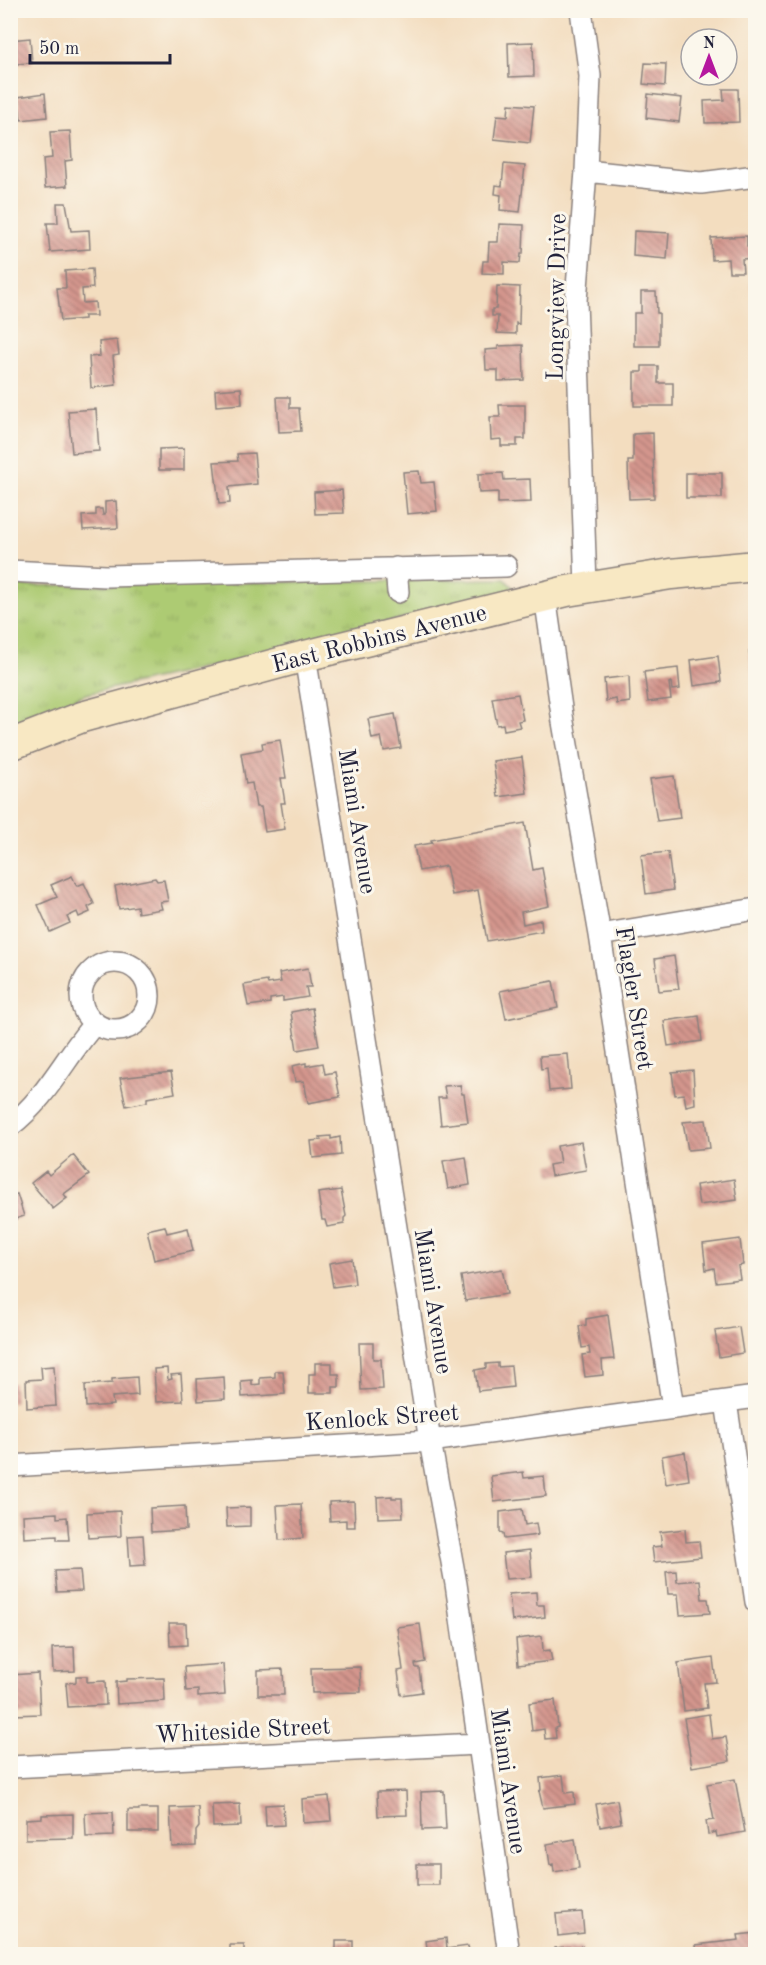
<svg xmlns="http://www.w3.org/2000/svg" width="766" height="1965" font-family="'Old Standard TT',serif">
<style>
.park{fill:url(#park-tufts);stroke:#687657;stroke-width:1.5}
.building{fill:url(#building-back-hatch)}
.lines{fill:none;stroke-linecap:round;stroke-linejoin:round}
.street-casing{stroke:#8a807d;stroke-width:24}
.secondary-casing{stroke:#8a807d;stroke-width:33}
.street{stroke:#fff;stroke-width:21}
.secondary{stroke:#f8e8c3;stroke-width:30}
.labels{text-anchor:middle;stroke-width:6;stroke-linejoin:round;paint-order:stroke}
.street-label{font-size:24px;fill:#22223b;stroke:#fbf7ec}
</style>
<defs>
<pattern id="park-tufts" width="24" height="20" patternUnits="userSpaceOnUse" patternTransform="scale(1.5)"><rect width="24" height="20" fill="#adcb73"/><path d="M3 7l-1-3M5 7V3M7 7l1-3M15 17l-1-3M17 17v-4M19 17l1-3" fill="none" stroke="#95ae64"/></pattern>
<pattern id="building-back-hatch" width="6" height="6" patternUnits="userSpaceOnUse" patternTransform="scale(1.5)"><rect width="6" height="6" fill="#d4968d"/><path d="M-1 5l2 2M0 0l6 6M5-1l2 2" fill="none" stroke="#ac7a74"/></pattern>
</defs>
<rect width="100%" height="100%" fill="#fbf7ec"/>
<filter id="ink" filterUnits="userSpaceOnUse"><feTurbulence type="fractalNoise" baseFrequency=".0167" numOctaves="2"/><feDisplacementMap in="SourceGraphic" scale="12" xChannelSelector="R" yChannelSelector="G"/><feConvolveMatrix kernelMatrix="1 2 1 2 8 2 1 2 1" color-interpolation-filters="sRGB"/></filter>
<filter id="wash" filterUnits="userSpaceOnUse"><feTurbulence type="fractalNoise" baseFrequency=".008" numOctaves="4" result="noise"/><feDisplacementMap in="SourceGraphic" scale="24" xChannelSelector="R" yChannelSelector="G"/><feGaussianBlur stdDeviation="1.35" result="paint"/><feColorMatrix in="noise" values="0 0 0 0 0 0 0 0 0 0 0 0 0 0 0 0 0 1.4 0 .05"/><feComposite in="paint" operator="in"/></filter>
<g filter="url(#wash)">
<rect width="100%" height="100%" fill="#f3ddbf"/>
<path class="park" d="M505,579L515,590L219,665L86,694L20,722H11L10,589L17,586Z"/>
<g id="blocks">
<path class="building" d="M30,38L32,63L15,64V59L10,60V40Z
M533,42L534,76L509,77L508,43Z
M645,63L666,64L665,86L643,84Z
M723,89H738L739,122L705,123L704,101L724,100Z
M45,93L47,117L21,120L18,97Z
M648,94L682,98L679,122L646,118Z
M509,104L534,106L530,143L494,139L497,115L508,116Z
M70,131L72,160L65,161L67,186L45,188L43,159L52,158L50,132Z
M504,164L525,166L520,212L500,210L501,195L495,194L496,185L502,186Z
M57,203H66L71,231L89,230L90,249L50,252L47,223H58Z
M499,224L524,225L523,254H521L520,263L504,262V274L482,273L483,261H488L489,242H498Z
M634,231L669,233L667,259L633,256Z
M747,236V246H753L754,258L742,259L743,272H729L728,259L712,260L711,238Z
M92,269L93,288L82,289L83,303L95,302L96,316H84V319L61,321L57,288H66L65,271Z
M756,271V290H751L750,272Z
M497,286L520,287L519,324L516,323V334L497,333L498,316H492V309H496Z
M641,292H656L657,313H659V346H634V313H641Z
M117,340L119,355L113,356L116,385L91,388L89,357L100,356L99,342Z
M523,345L524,380L498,381V370H486L485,350L498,349V346Z
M642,366H658V383H673V406H634V372H642Z
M241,388L242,404L216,406L215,390Z
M277,397H290V408H299L301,431L279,432Z
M499,405H525V439H517V446H501V439L491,440L490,417H500Z
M96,409L99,451L72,453L68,411Z
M653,433L654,498L629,499L628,461H633V434Z
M184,448V470H159V449Z
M254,453L257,484L229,487L230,503L219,504L214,462L238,461L237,454Z
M419,471L421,483L434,482L437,511L407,514L403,472Z
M503,473L504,480L530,479L531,502L498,503V492L479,493L478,474Z
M686,473H722V498H686Z
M342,490L344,513L315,514L314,492Z
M116,501L118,528L83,530L82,516L96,515V509H102L103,515H105V502Z
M756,651V677H753L749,652Z
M718,656L721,682L694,686L691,660Z
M678,668L680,689L672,690L671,682L669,683L671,699L648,702L644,672Z
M629,676L630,702L617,704L616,699L606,701L604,679Z
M518,694L523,720L518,721L520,727L504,730L503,724L497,725L492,698Z
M395,714L401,748L384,751L381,737L372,739L368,719Z
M280,740L286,778H281L285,803H281L285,829L265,832L261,807H256L252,783L246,784L241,753L263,749L262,743Z
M522,757L527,793L498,797L493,761Z
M674,776L680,818L657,821L650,779Z
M525,823L533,870L542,868L549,906L521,912L523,924L541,920L542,931L487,941L478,890L452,895L446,866L419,871L414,846L432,843L431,840Z
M668,852L673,890L646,894L641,855Z
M72,876L77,886L84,883L94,904L88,907L90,912L79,917L77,912L67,917L70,923L50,932L38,905L57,897L51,885Z
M155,878L157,881L164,880L168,901L160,902L162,909L138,913L137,906L119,909L115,886Z
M674,956L679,989L659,991L655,959Z
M308,968L311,987H306L308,997L283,1001V997L270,999V1003L248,1006L244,985L267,981L268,984L281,982L279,973Z
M553,981L558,1008L506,1019L500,991Z
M312,1008L319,1046L297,1050L291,1012Z
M699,1016L702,1041L668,1046L664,1021Z
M568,1054L571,1089L549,1091L547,1068L541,1069L540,1056Z
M306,1063V1066L323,1063L325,1074L335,1072L340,1097L308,1103L304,1081L295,1082L292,1066Z
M693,1070L695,1104L686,1106L684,1094L675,1095L672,1072Z
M171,1072L175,1093L147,1098V1102L126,1106L120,1078Z
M460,1085L462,1094H464L468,1122L441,1125L438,1098H446L444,1086Z
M706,1120L710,1148L688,1150L683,1122Z
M331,1136V1139L340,1137L341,1155L313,1158L311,1141L321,1140L320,1137Z
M581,1142L586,1170L551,1176L549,1165L560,1163L557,1146Z
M73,1155L89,1175L64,1194L67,1198L53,1209L31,1183L46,1171L49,1175Z
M466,1157L470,1185L448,1189L443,1161Z
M734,1179L737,1200L699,1205L696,1185Z
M341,1190L346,1216L344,1218V1224L327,1227L325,1220H322L318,1193Z
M17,1194L24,1216L10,1221V1196Z
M165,1226L167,1233L188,1228L193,1251L154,1260L147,1230Z
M740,1239L743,1265L738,1266L740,1279L716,1282L714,1268L706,1270L703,1244Z
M352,1259L355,1284L333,1287L329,1263Z
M502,1269L507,1294L465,1301L461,1276Z
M608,1315L614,1359L602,1360L603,1375L585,1377L582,1355L590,1354L589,1347L582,1348L579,1326L586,1325V1319Z
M739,1327L743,1353L719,1357L715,1331Z
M359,1343H373V1359H381L383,1389L361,1390Z
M315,1363H332V1374H339V1387H333V1393H309V1374H315Z
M498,1363V1367L511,1366L513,1387L478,1391L475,1370L486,1368V1364Z
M54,1366L56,1406L27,1408L26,1380L42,1379L41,1367Z
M167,1368L168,1380L172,1379L171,1375L181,1374L183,1401L156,1402L154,1369Z
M275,1371H283L285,1394L242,1397L241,1381L252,1380V1385L260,1384V1378L275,1377Z
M137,1377L138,1395L112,1397L113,1405L86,1407L85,1385L112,1383V1379Z
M224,1377L225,1399L198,1401L197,1379Z
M10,1383H14L15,1403H10Z
M685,1452L689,1480L666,1484L662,1456Z
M523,1472L524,1478L544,1476L546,1496L494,1502L491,1476Z
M392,1496V1498H402L403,1517L378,1518L377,1497Z
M354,1501L355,1527H346V1520L330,1521L329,1502Z
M301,1504L303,1538L279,1540L277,1505Z
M185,1506L186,1530L151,1532L150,1508Z
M250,1507V1526L227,1527L226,1508Z
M522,1509L525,1525L536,1523L538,1535L504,1539L503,1533L500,1532V1512Z
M120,1511L121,1536L88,1538L87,1513Z
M57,1513V1518L67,1517L69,1540H57V1536L24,1538L23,1515Z
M685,1529L686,1542L699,1541L701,1557L654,1562L652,1547L662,1546L660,1532Z
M143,1535L145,1565L130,1566L128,1536Z
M530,1550L532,1577L506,1579L503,1553Z
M80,1570L82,1591L57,1592L55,1571Z
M676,1571L677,1582L700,1580L702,1599H708L710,1613L680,1615L678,1594H668L666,1572Z
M536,1592L537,1605H544L545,1617L512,1621L509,1594Z
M169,1623H186L187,1645L170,1646Z
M420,1624L425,1662L415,1664L416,1668H419L422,1692L401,1695L398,1671L403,1670L397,1627Z
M542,1636L543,1651L550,1650L552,1661L518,1665L516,1639Z
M74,1647L75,1671L53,1672L52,1648Z
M713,1658L716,1682L704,1683L707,1708L684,1711L678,1663Z
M223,1664L225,1695L198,1697V1690L186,1691L184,1667Z
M360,1667L361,1692L312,1693L311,1668Z
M283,1669L284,1695H258V1670Z
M38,1673L40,1714L13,1715L11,1675Z
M76,1676H87V1682L105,1681L106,1705L68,1707L66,1683L76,1682Z
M164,1678L165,1701L117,1704L116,1682L127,1681V1679Z
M555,1700L558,1727L555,1728L556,1738L545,1739L544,1729L532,1731L529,1703Z
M709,1714L712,1739L726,1737L730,1761L692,1767L684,1718Z
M563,1775L565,1793L574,1792L575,1804L543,1808L539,1791L541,1790L540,1778Z
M735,1779L745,1832L717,1837L716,1832L708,1834L706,1821L714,1820L707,1784Z
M406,1791L407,1815L378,1816L377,1792Z
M444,1791L446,1829L422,1830L421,1792Z
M329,1796L331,1821L303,1823L302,1799Z
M617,1800L621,1823L600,1827L596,1804Z
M240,1804L241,1826L213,1827L212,1805Z
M283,1804L284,1825L266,1826L265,1805Z
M198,1807L199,1827L196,1831V1846L172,1847L170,1808Z
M139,1809H158V1832H128V1810H139Z
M113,1812L114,1836L86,1837L85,1813Z
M73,1814V1838L26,1839V1819L42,1818V1815Z
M575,1839L579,1868L554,1872L553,1864L550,1865L547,1844Z
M417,1864H439V1885H417Z
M582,1912L584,1933L558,1936L556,1914Z
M756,1933V1954H697L696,1945L739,1940L738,1935Z
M446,1938L447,1949L468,1946L470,1954H440V1952L428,1954L426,1941Z
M336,1941H353V1954H336Z
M230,1945H244V1954H230Z
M582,1946V1954H555V1948Z"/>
</g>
</g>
<g filter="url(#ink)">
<use href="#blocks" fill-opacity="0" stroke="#8a807d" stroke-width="1.5"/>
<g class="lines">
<g class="street-casing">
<path id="street" d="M581,10L590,76L586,171L576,301L586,586
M586,171L701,183L756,176
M396,568L398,592
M10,571L106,576L506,566
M545,596L563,722L600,935L673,1408
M305,656L430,1441L456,1584L509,1954
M600,935L756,909
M81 996a34 34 0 1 1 68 0a34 34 0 1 1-68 0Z
M10,1126C48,1097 64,1058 95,1023
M726,1402L756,1602
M10,1466L430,1441L756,1397
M10,1767L478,1744"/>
</g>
<g class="secondary-casing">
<path id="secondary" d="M10,745L82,717L305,656L567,591L671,574L756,566"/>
</g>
<use href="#street" class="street"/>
<use href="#secondary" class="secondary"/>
</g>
</g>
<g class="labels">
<g class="street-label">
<text transform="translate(556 297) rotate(-89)" y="8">Longview Drive</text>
<text transform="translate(379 638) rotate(-14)" y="8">East Robbins Avenue</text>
<text transform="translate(358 821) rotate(81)" y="8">Miami Avenue</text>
<text transform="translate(635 998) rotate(81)" y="8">Flagler Street</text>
<text transform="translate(434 1301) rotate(81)" y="8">Miami Avenue</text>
<text transform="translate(382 1417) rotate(-4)" y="8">Kenlock Street</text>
<text transform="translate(243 1730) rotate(-3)" y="8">Whiteside Street</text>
<text transform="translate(509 1781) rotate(82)" y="8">Miami Avenue</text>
</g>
</g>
<rect width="766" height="1965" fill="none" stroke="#fbf7ec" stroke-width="36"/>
<g transform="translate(709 57)"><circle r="28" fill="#fbf7ec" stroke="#a4a2a5" stroke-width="1.5"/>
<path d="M0-4.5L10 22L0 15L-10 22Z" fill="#b5179e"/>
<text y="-9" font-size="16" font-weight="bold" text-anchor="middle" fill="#22223b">N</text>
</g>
<path d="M30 54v9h140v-9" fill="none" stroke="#22223b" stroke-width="3"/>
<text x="39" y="54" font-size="18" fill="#22223b" stroke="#fbf7ec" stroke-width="4.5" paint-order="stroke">50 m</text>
</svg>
